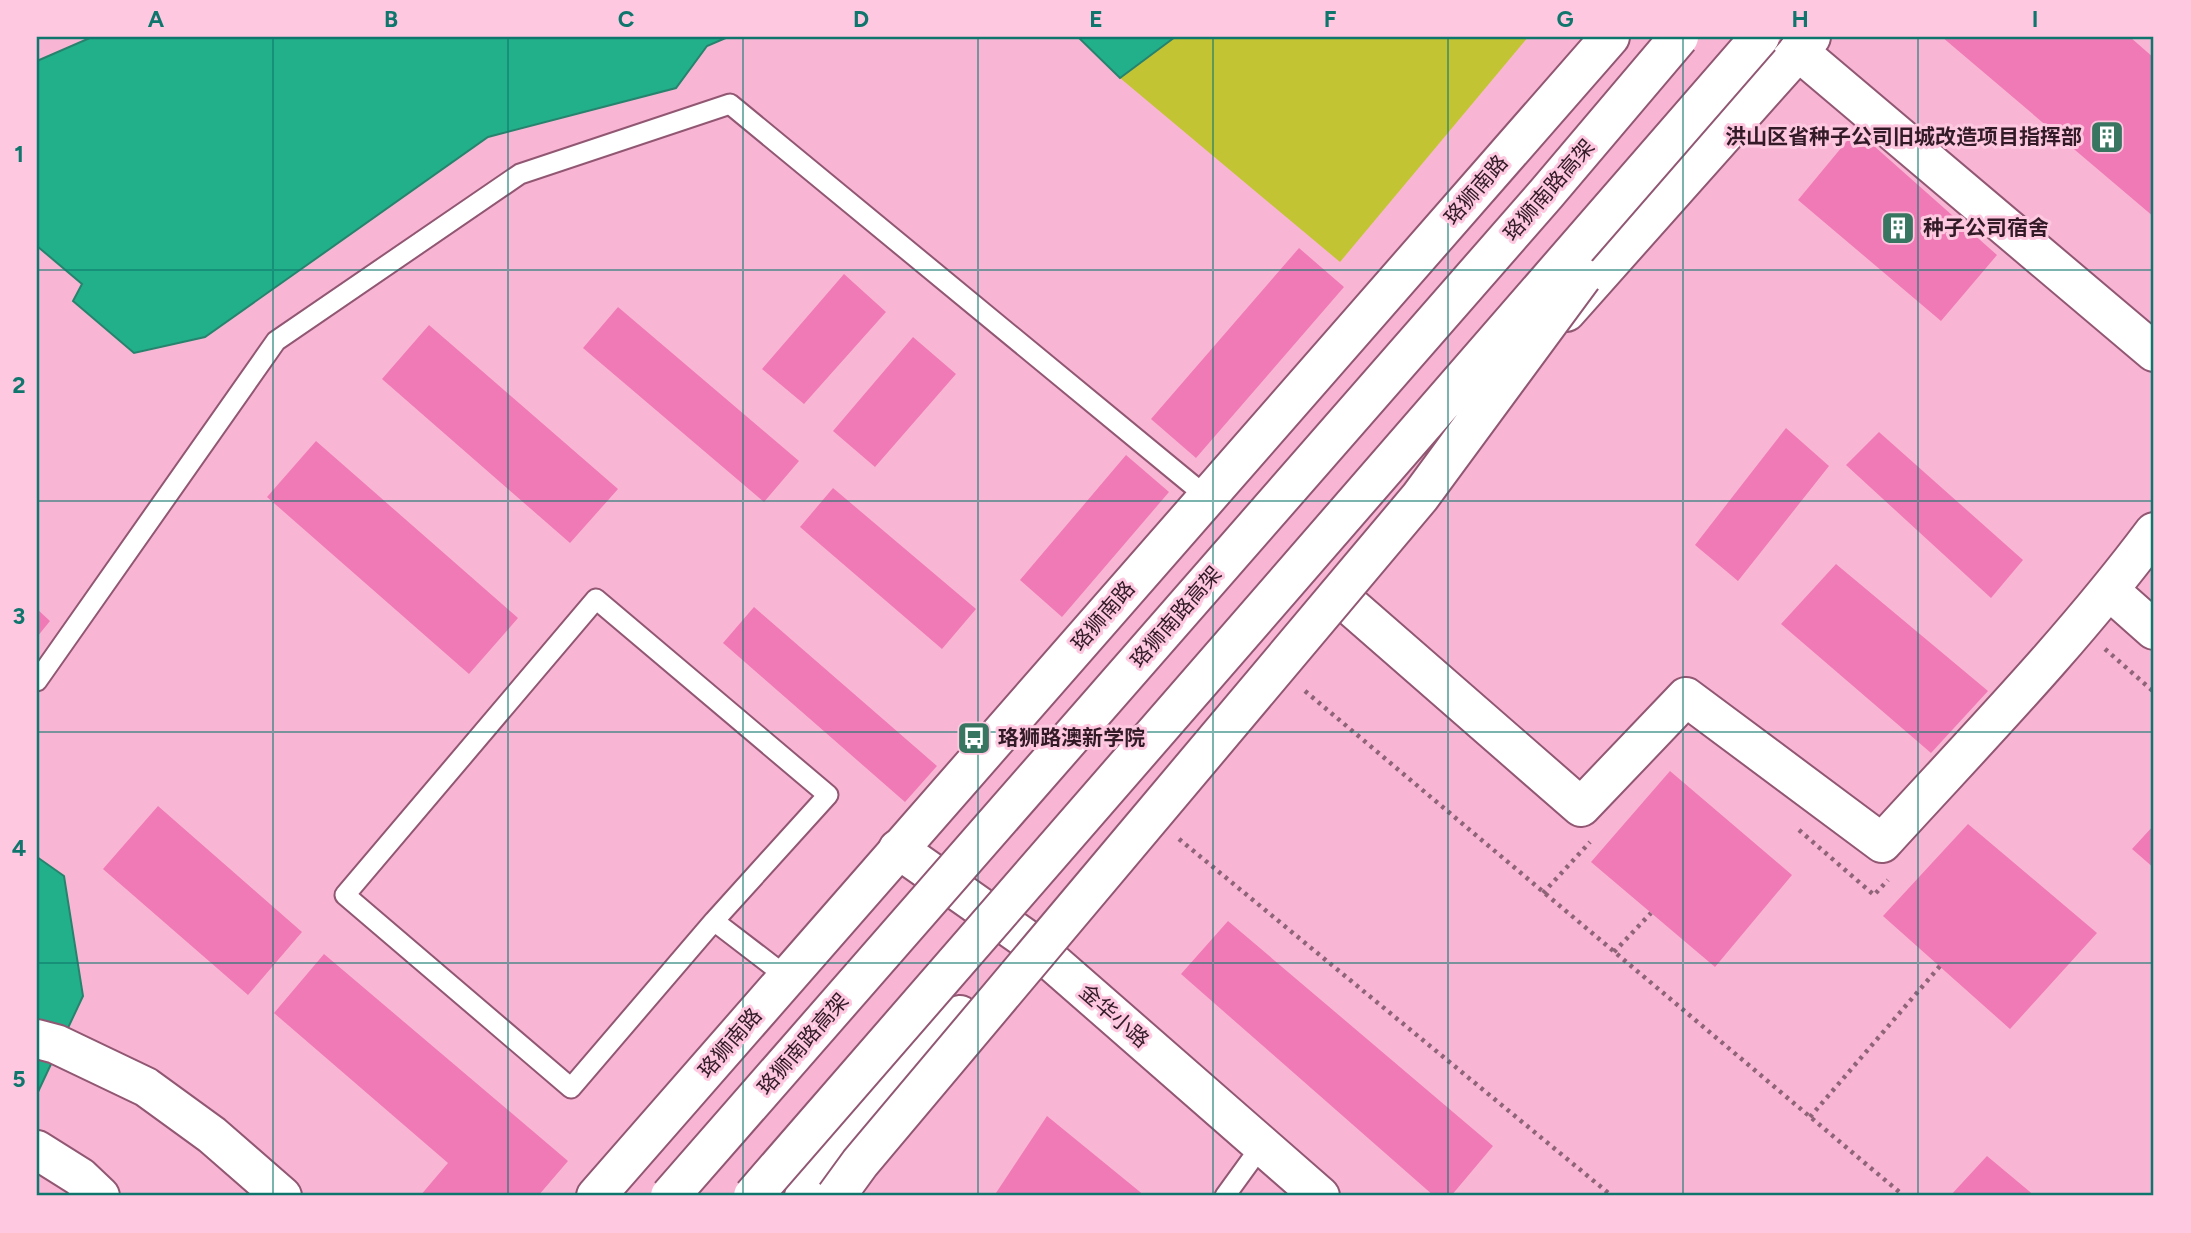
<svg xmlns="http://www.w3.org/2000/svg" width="2191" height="1233" font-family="Figtree,'Noto Sans SC',sans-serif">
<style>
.green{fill:#c3c433}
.water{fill:#22b08b;stroke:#27836d;stroke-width:2}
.building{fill:#f07ab6}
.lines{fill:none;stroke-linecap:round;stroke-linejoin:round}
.lane-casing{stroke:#915773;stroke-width:23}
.street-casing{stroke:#915773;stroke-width:42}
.primary-casing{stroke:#915773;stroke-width:42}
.highway-casing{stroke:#915773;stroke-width:42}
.path{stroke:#8f6378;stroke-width:4.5;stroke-dasharray:3.5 5;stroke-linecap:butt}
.lane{stroke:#fff;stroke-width:19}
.street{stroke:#fff;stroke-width:38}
.primary{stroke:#fff;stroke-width:38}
.highway{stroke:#fff;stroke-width:38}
.highway-bridge-casing{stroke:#915773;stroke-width:42;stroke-linecap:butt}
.highway-bridge{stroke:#fff;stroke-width:38}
.grid{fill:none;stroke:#0f766e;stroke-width:2;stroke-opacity:0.55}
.labels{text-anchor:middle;stroke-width:6;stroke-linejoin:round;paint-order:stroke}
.poi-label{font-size:21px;font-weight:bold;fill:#321a26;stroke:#fdc8e0;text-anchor:start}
.street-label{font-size:21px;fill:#321a26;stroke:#fdc8e0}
.neatline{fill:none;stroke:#0f766e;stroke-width:2.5}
.grid-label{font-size:23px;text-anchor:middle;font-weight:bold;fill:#0f766e}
</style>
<rect width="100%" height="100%" fill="#f8b6d4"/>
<path class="green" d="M1175,37H1528L1340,262L1120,78Z"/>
<path class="water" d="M92,37H728L707,46L676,88L488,137L205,337L134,353L73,301L82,284L37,246V61Z
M1078,37H1175L1120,78Z
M37,857L64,876L83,996L37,1094Z"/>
<path class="building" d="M1942,37H2130L2154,58V217Z
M1856,130L1997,255L1941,321L1798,200Z
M1299,248L1344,287L1196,458L1151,419Z
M844,274L886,312L804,404L762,369Z
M618,307L799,461L764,502L583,348Z
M429,325L618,489L570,543L382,379Z
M913,337L956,374L875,467L833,431Z
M1786,428L1829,466L1738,581L1695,545Z
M1879,432L2023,560L1991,598L1846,465Z
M316,441L518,618L469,674L267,497Z
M1126,455L1169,492L1062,617L1020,580Z
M833,488L976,609L942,649L800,527Z
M1836,564L1988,691L1931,753L1781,624Z
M754,607L937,766L905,802L723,643Z
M37,609L50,621L37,637Z
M1670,771L1792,875L1715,967L1591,862Z
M158,806L302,932L248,995L103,869Z
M1968,824L2097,933L2010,1029L1883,916Z
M2154,825V868L2132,849Z
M1228,921L1493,1146L1451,1196H1434L1181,974Z
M324,954L568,1161L538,1196H420L448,1163L274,1013Z
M1047,1116L1145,1196H994Z
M1987,1156L2035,1196H1950Z"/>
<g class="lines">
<g class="lane-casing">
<path id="lane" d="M37,681L276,341L520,174L730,104L1207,497
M714,921L828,795L596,599L345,895L571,1088L714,921L787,977
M1225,1196L1262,1145"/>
</g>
<g class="street-casing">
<path id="street" d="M1798,51L2154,352
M2110,591L2154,630
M1338,595L1581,807L1686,697L1882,843C1975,741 2071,643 2154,532
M898,849L1026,939L1320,1196"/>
</g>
<g class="primary-casing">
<path id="primary" d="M1566,312L1811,37
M596,1196L1610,37
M804,1196L960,1015"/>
</g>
<g class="highway-casing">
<path id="highway" d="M37,1039L56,1044L146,1087L212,1135L282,1196
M37,1150L80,1177L100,1196"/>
</g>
<path class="path" d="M2105,649L2154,692
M1305,691L1904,1196
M1799,830L1874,895L1888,880
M1179,839L1612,1196
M1543,893L1590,842
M1614,952L1651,913
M1810,1117L1940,966"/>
<use href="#lane" class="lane"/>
<use href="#street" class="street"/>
<use href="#primary" class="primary"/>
<use href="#highway" class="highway"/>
<g class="highway-bridge-casing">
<path id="highway-bridge" d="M670,1196L1546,194L1679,37
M753,1196L1760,37
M836,1196L860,1163L1420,497L1582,277"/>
</g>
<use href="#highway-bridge" class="highway-bridge"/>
</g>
<path class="grid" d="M273,37V1196M508,37V1196M743,37V1196M978,37V1196M1213,37V1196M1448,37V1196M1683,37V1196M1918,37V1196M37,270H2154M37,501H2154M37,732H2154M37,963H2154"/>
<defs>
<g id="building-square" transform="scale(1.75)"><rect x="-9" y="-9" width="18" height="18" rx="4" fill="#387662" stroke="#fdc8e0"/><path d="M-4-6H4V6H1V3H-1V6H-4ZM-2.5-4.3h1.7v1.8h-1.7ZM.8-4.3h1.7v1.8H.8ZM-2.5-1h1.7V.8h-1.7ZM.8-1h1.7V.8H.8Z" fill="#fff"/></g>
<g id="bus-square" transform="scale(1.75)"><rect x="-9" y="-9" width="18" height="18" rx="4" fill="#387662" stroke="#fdc8e0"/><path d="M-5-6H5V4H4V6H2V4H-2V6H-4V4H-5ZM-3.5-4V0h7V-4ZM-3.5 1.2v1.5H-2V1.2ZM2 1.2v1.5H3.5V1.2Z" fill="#fff"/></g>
</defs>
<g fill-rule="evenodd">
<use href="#building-square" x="2107" y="137"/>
<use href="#building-square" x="1898" y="228"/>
<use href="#bus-square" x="974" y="738"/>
</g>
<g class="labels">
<g class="poi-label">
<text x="2082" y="144" text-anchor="end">洪山区省种子公司旧城改造项目指挥部</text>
<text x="1923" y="235">种子公司宿舍</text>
<text x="998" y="745">珞狮路澳新学院</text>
</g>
<g class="street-label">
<text transform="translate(1476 190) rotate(-49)" y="7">珞狮南路</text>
<text transform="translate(1549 190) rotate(-49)" y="7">珞狮南路高架</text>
<text transform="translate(1103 616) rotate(-49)" y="7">珞狮南路</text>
<text transform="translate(1176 617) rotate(-49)" y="7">珞狮南路高架</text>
<text transform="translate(1114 1016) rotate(41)" y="7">金华小路</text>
<text transform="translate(730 1043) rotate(-49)" y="7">珞狮南路</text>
<text transform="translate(803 1044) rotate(-49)" y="7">珞狮南路高架</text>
</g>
</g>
<rect width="2191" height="1233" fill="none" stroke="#fdc8e0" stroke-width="77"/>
<rect x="38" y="38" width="2114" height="1156" class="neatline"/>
<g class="grid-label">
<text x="156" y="27">A</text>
<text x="391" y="27">B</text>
<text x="626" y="27">C</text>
<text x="861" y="27">D</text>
<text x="1096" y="27">E</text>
<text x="1330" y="27">F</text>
<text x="1565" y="27">G</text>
<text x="1800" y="27">H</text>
<text x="2035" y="27">I</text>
<text x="19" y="162">1</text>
<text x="19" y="393">2</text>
<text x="19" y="624">3</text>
<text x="19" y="856">4</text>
<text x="19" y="1087">5</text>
</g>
</svg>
